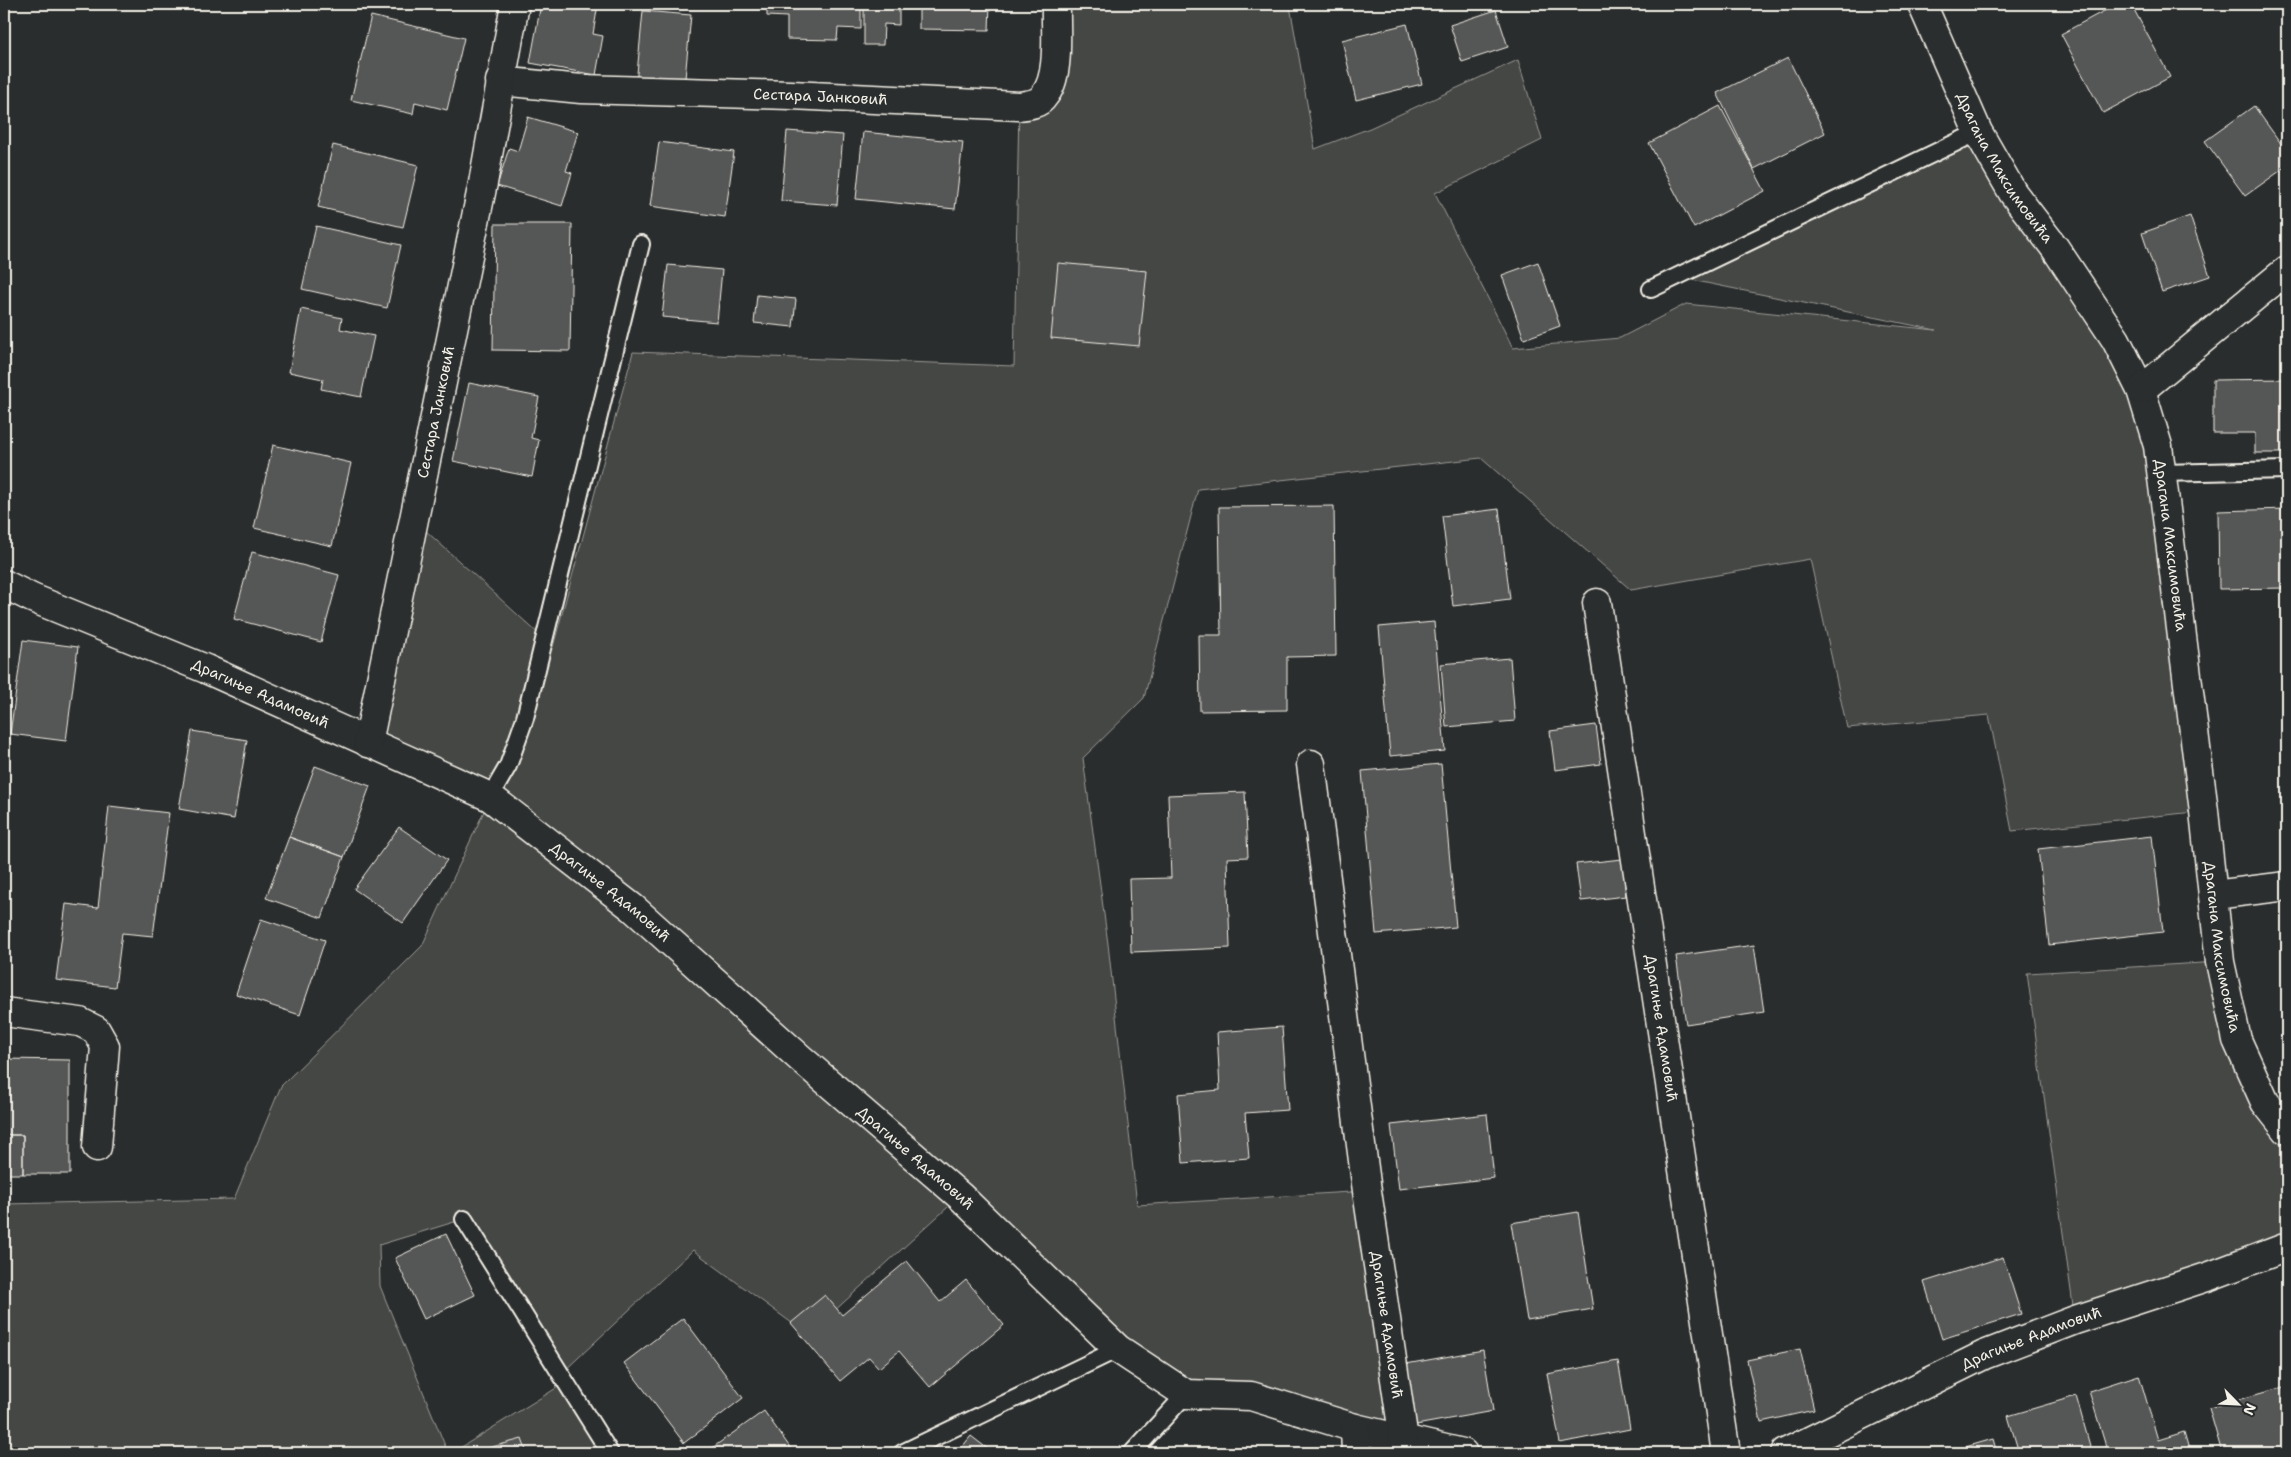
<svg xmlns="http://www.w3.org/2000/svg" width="2291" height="1457" font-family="'Shantell Sans',sans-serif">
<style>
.green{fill:#444645;stroke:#9c9c96}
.building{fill:#555756;stroke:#f4f1e8}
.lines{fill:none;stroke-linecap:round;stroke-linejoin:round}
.lane-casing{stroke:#f4f1e8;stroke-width:20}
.street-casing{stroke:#f4f1e8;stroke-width:31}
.lane{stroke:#2a2d2e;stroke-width:16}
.street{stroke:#2a2d2e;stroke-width:28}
.labels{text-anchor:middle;stroke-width:4;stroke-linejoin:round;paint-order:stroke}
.street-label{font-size:15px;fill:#f4f1e8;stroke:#2a2d2e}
</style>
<rect width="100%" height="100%" fill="#2a2d2e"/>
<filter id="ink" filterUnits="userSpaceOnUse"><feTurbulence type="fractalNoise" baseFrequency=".02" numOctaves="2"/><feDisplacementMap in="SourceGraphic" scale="10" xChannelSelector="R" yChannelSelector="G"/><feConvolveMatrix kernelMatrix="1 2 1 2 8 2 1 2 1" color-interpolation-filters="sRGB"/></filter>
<g filter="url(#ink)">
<path class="green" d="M1056,4H1302L1290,6L1315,149L1370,128L1518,60L1542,140L1435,193L1513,348L1620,338L1686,304L1936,330L1677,277L1978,132L2141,390L2204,811L2012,831L1989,715L1847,728L1810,559L1631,590L1481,458L1198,489L1144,698L1083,758L1108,944L1137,1205L1367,1191L1404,1440L1186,1394L960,1196L808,1335L693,1250L561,1374L464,1219L379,1245L380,1286L448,1453H4V1204L234,1199L281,1086L422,946L490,798L368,743L414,520L553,647L633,352L1014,366L1019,106L1043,98Z
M2220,962L2287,1130V1247L2075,1320L2027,973Z
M566,1382L610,1453H452Z"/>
<path class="building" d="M541,4H598L593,34L603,36L596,75L530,63Z
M767,4H861V29L838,28L837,40L787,39V17L767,16Z
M864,4H899V25L884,24L883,45H864Z
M919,4H990L989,30L919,29Z
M2117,4H2131L2170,77L2103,113L2061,34Z
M1496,10L1508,47L1462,62L1450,25Z
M643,11L691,15L684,89L636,84Z
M371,16L464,38L447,110L415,102L413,114L351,100Z
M1407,24L1422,84L1356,100L1342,40Z
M1788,58L1825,133L1754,169L1717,93Z
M1720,106L1765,191L1694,228L1649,143Z
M2254,106L2287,152V166L2245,196L2205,141Z
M528,117L578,132L566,171L572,173L562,206L497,186L509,148L518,151Z
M787,131L843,135L837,205L781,201Z
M863,132L963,142L955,209L856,199Z
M659,142L734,152L725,217L650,206Z
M333,145L418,165L403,227L318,207Z
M2190,216L2210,276L2162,292L2142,233Z
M495,224H572L570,351L493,350Z
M316,226L401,245L387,308L302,289Z
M1538,262L1560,326L1524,339L1502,275Z
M1058,263L1147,271L1139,346L1051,338Z
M668,265L722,270L717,322L662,317Z
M757,295L796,299L793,327L754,323Z
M301,309L342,318L340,329L374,336L361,397L321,389L323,379L289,372Z
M2287,379V453H2255V433H2213V380Z
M469,383L539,397L531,438L539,440L532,477L453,461Z
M273,445L351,463L332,546L254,528Z
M1334,506L1336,656L1287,657V710L1200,711L1199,635H1221L1219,507Z
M1499,509L1510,599L1453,606L1442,516Z
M2287,509V588L2219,589L2218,511Z
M252,552L339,575L321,642L234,619Z
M1434,622L1445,751L1390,756L1379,627Z
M2284,639H2287V718H2282Z
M23,640L78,647L66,741L10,734Z
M1510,658L1515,721L1446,727L1441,664Z
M1596,725L1601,764L1555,770L1550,731Z
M192,731L247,740L234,819L179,809Z
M1441,764L1456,927L1376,934L1362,771Z
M315,766L370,786L344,857L289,837Z
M1245,792L1248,857L1227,858L1230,948L1131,952L1129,879L1171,878L1168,795Z
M109,806L169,813L153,936L122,933L115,987L56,980L66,904L98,908Z
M399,827L447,860L403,923L354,889Z
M2152,836L2163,932L2049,945L2038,849Z
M289,837L344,857L322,918L266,898Z
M1622,859L1626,896L1581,901L1576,864Z
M261,919L325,940L300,1015L236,994Z
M1754,945L1764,1012L1686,1024L1676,956Z
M1282,1027L1288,1110L1245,1113L1249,1158L1183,1163L1178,1094L1220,1090L1217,1032Z
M4,1059L70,1060V1174H23V1135H4Z
M1487,1114L1494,1178L1399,1189L1391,1125Z
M4,1135H23V1174H4Z
M1578,1212L1593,1309L1527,1320L1511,1223Z
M446,1234L475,1295L424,1319L395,1258Z
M2003,1257L2021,1314L1942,1339L1924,1282Z
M907,1261L940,1302L966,1280L1004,1325L930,1387L899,1351L879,1368L869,1357L840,1381L791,1323L825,1295L842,1315Z
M683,1318L743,1398L684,1443L624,1363Z
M1800,1349L1814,1410L1761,1422L1747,1360Z
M1483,1350L1493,1411L1416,1425L1406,1364Z
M1618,1361L1630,1429L1560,1443L1547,1374Z
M2139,1375L2158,1440L2184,1432L2190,1453H2108L2089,1391Z
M2287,1386V1453H2222L2209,1408Z
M2076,1396L2092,1453H2019L2008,1416Z
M764,1411L794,1453H705Z
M971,1436L993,1453H957Z
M522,1439L527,1453H482L481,1450Z
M1993,1439L1997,1453H1945Z"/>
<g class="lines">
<g class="lane-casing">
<path id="lane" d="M1651,289L1978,132
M2161,473L2287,470
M490,797L508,766L525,718L641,244
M464,1219L610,1453
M902,1453L1118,1349
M1132,1453L1186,1394"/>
</g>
<g class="street-casing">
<g id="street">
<path id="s1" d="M1922,4L1978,132L2013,193L2055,248L2116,340L2141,390L2158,446L2204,811L2220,962L2237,1040L2265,1102L2287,1130"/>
<path id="s2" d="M500,81L581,89L791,95L1019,106C1028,105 1039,104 1044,96C1061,76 1055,29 1056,4"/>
<path d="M2141,390L2287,270"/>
<path id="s3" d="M4,584L32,598L206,669L490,797L633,908L800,1058L960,1196L1118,1349L1186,1394L1251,1396L1355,1428L1463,1453"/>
<path id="s4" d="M1597,603L1726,1453"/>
<path id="s5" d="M368,743L483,183L515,4"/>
<path id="s6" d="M1311,764L1367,1191L1404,1440"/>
<path d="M2214,895L2287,886"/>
<path d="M4,1012L80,1022L96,1030L105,1046L97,1147"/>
<path d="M1355,1428L1356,1453"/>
<path id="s7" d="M1785,1453L1984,1355L2075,1320L2210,1276L2287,1247"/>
</g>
</g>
<use href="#lane" class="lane"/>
<use href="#street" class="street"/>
</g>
</g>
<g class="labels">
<g class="street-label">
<text dy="5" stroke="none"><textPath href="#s2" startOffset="321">Сестара Јанковић</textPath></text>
<text dy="5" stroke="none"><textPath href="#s1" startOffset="184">Драгана Максимовића</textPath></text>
<text dy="5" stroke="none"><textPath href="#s5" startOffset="338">Сестара Јанковић</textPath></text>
<text dy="5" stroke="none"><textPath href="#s1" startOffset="604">Драгана Максимовића</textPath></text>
<text dy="5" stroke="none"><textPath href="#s3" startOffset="279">Драгиње Адамовић</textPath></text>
<text dy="5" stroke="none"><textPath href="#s3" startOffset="684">Драгиње Адамовић</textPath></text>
<text dy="5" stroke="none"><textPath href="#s1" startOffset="1009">Драгана Максимовића</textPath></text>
<text dy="5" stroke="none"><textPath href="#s4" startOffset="430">Драгиње Адамовић</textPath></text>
<text dy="5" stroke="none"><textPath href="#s3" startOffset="1089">Драгиње Адамовић</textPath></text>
<text dy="5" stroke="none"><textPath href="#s6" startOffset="566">Драгиње Адамовић</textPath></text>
<text dy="5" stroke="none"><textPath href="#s7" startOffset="272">Драгиње Адамовић</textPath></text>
</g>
</g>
<rect width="2291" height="1457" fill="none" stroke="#2a2d2e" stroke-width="20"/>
<rect x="10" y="10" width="2271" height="1437" fill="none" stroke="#f4f1e8" stroke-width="2" filter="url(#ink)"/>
<g transform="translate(2238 1404) rotate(114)" stroke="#2a2d2e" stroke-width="4" paint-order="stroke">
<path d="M0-4L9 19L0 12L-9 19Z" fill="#f4f1e8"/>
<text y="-8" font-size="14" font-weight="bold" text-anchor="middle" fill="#f4f1e8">N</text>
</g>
</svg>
